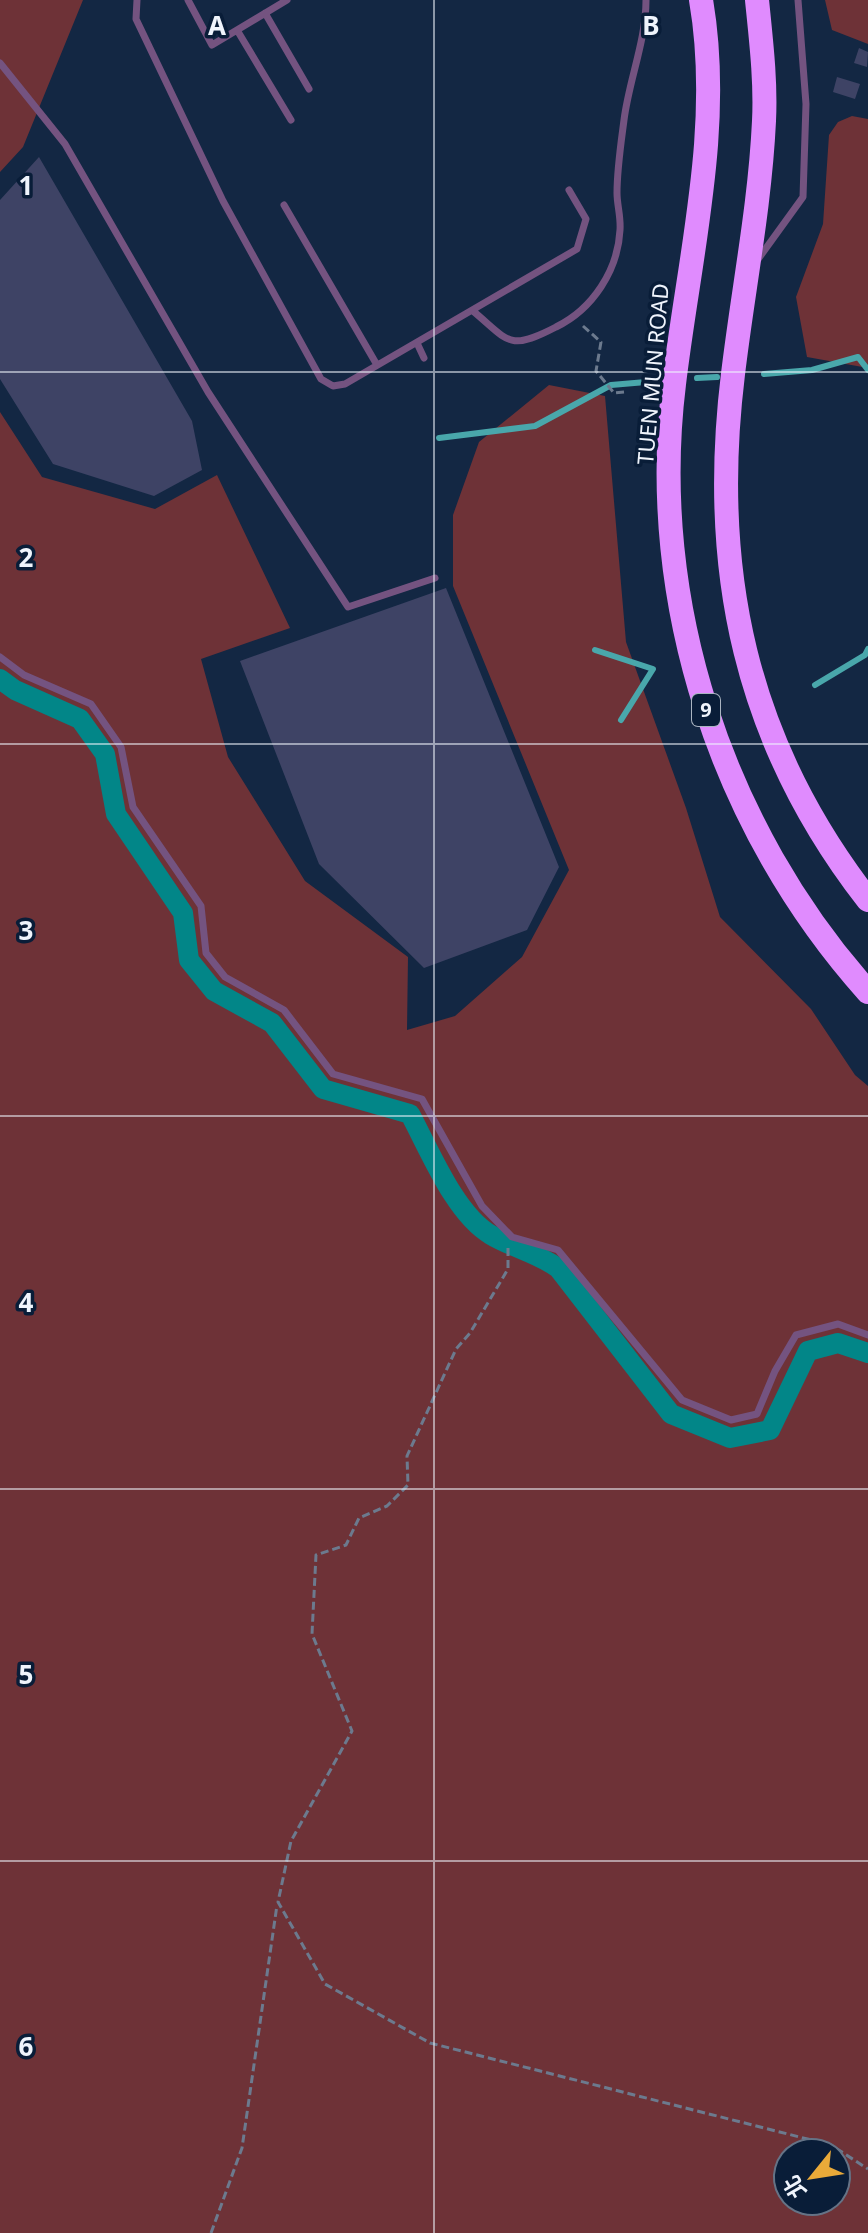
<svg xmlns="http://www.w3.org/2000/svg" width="868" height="2233" font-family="'Noto Sans','Noto Sans TC',sans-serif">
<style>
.green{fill:#6e3237;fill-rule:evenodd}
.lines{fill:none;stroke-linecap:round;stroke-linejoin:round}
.stream{stroke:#49a7ab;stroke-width:6}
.canal{stroke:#028688;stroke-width:20}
.building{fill:#3e4365}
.path{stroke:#6c7a8e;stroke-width:3;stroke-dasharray:8 4;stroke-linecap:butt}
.service{stroke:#745380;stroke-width:7}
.motorway{stroke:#e08bfe;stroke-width:24}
.grid{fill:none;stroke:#eff4fc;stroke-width:2;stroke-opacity:0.55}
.labels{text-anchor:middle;stroke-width:7;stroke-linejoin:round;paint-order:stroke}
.shield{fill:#091d38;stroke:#aab4c1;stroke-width:2}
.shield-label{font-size:20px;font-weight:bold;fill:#eff4fc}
.street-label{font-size:22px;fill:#eff4fc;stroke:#091d38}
.grid-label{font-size:26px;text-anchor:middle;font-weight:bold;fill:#eff4fc;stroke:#091d38;stroke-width:7;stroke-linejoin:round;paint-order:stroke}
</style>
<rect width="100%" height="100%" fill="#132743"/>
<path class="green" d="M0,0H83L23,147L0,172Z
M825,0H868V44L832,30Z
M852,116L868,119V368L807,357L796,297L823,224L829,135L838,122Z
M549,385L605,396L626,642L686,808L720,917L811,1009L855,1075L868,1086V2233H0V412L42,477L155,509L217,475L290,628L201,659L228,757L305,881L408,957L407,1030L455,1016L522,957L569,870L453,586V515L479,442ZM788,2153H836V2201H788Z"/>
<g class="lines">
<path class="stream" d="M764,374L812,370L858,357L868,370
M697,378L717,377
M439,438L535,426L611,385L646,382
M595,650L653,669L621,720
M815,685L865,655L868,649"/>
<path class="canal" d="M0,679L15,690L80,719L105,754L116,814L183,913L189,960L214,991L272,1023L323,1089L410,1114C430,1151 455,1214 491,1235C513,1248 537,1253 558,1268L671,1414L730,1438L770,1430L808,1351L838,1343L868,1353"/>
</g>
<path class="building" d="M859,48L868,52L867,67L854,63Z
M837,77L860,84L855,99L833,92Z
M39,157L192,421L202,470L154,496L53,464L0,379V200Z
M446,588L559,867L527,930L424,968L319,864L240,661Z"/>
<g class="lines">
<path class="path" d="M583,326L601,342L596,371L614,393L624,392
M508,1248V1269L470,1333L456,1349L407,1456L408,1485L387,1506L359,1518L346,1545L316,1555L312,1634L352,1731L291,1841L278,1902L325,1984L430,2043L831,2145L868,2169
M211,2233L242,2148L277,1905"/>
<path class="service" d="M137,0L136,19L223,201L321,379L333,386L345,384L577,249L586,219L569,190
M188,0L212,45L287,0
M265,13L309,89
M237,30L291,120
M0,63L65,144L208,392L348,607L435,578
M284,205L377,365
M756,262L803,197L806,104L798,0
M473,311C509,341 508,352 556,327C593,309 618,270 620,230C621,217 617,205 617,193C617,169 621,143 624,120C629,80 646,41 646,0
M417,343L424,358
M0,657L24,675L91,704L121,747L133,807L201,906L206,953L225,977L284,1010L333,1074L422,1099L482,1206L512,1237L558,1250L682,1400L731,1420L757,1414L775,1371L796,1335L838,1324L868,1335"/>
<path class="motorway" d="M701,0C723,127 689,257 674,384C647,602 722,829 868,992
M757,0C761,40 766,81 764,121C760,206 743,290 733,374C709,570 745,742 868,900"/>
</g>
<path class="grid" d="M434,0V2233M0,372H868M0,744H868M0,1116H868M0,1489H868M0,1861H868"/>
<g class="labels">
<rect class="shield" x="692" y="694" width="28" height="32" rx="6"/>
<g class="shield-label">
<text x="706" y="717">9</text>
</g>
<g class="street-label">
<text transform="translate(653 374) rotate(-85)" y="8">TUEN MUN ROAD</text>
</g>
</g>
<g class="grid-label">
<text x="217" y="35">A</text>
<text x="651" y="35">B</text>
<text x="26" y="195">1</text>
<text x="26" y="567">2</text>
<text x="26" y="940">3</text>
<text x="26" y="1312">4</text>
<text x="26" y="1684">5</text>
<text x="26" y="2056">6</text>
</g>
<g transform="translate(812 2177) rotate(240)"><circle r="38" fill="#091d38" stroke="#657386" stroke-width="2"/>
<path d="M0-6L14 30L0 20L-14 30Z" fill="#eaaa39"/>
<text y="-12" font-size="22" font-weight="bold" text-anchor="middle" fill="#eff4fc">北</text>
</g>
</svg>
